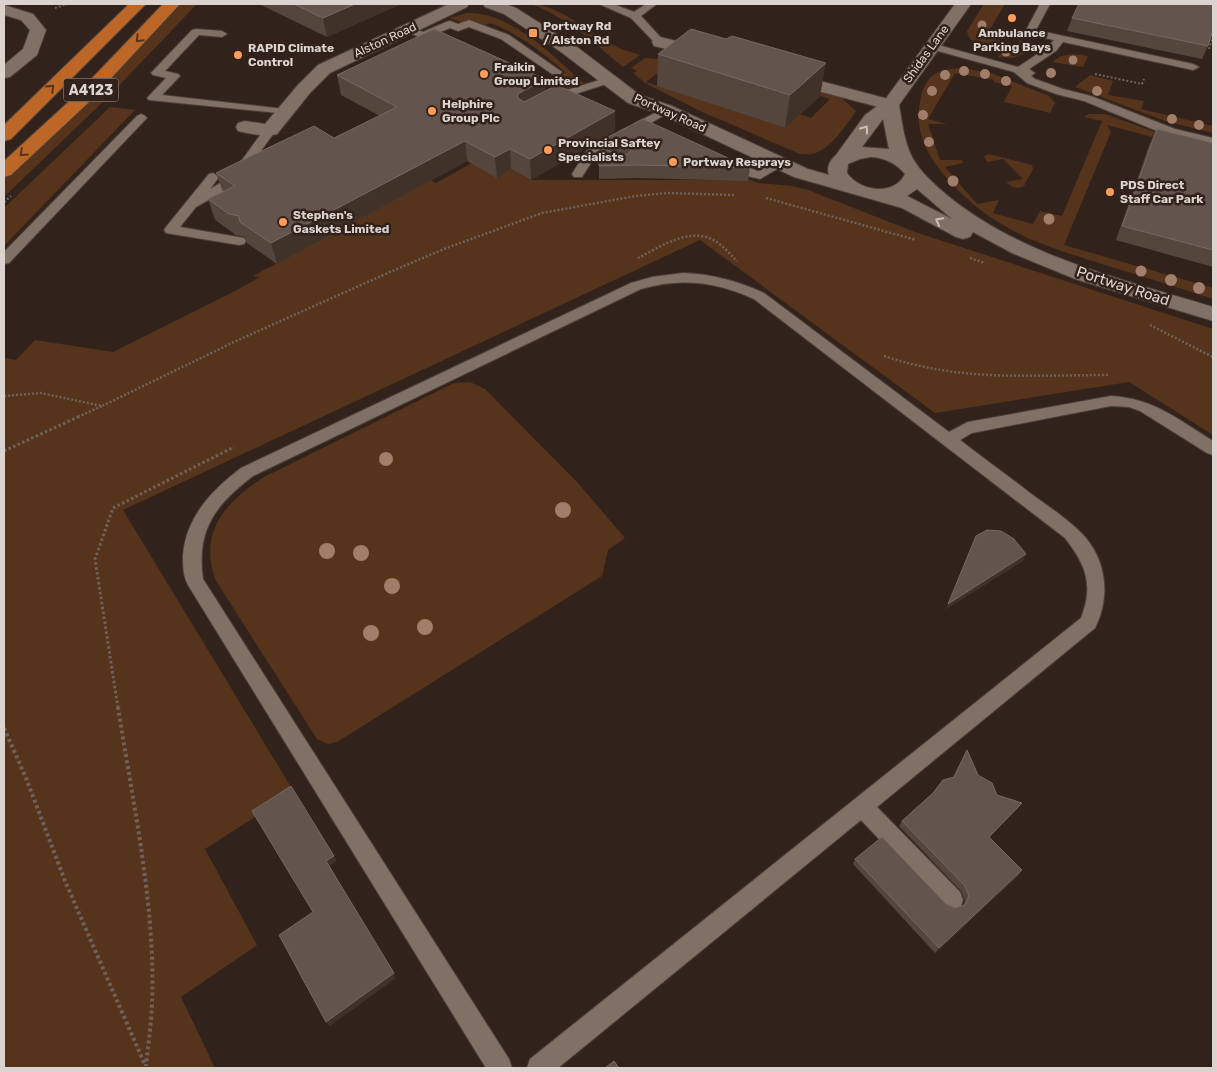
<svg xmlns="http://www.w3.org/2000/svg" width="1217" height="1072" font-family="Rubik,sans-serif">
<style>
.green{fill:#56331b}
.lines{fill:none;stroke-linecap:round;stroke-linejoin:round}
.lane-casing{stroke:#4b4039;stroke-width:2}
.street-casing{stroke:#4b4039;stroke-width:2}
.secondary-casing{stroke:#4b4039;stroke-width:2}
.highway-casing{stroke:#4b4039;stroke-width:2}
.path-far3{stroke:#6f625b;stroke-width:2;stroke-dasharray:2 2;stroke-linecap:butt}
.path-far2{stroke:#6f625b;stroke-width:2.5;stroke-dasharray:2 2;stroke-linecap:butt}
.path-far1{stroke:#6f625b;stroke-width:3;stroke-dasharray:2.5 2.5;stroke-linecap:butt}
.path{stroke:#6f625b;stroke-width:4;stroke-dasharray:3 3;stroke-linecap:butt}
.lane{fill:#807066;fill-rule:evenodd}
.street{fill:#807066;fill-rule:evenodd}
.secondary{fill:#807066;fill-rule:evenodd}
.highway{fill:#bc6727;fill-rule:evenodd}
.tree{fill:#a07e69}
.wall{fill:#54463d}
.shaded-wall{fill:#403129}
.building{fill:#63554d;stroke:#766961}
.oneway{stroke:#54341e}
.oneway2{stroke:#cabfb9}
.poi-dot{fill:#fe9c58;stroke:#31231b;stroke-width:2}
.labels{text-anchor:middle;stroke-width:5;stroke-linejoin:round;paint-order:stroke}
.far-poi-label{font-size:12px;font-weight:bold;fill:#ddd3ce;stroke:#31231b;text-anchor:start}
.far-street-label{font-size:12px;fill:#ddd3ce;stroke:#31231b}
.shield{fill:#31231b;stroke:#a99e98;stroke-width:1}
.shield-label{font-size:14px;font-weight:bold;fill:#ddd3ce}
.street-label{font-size:15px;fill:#ddd3ce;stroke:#31231b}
</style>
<rect width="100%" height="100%" fill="#31231b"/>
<path class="green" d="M181,4H197L108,97L4,197V179L126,62Z
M531,4C557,4 587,31 611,44C620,49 631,52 640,55L623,67C594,43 566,17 531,4Z
M984,4H1005L988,33L998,35L996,40L1018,44L1020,40L1030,43L1034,47L1032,51L1013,58L998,57L1000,54C988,50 969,45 967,31Z
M466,13C513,12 551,55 584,83L567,89L555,80L565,72C542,52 519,34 490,23L483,26L471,21L461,22L450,18Z
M1072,54L1088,56L1083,67L1052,62L1061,56Z
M645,58L669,60L660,71L646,82L785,128L800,114L811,118L830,99L796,88L838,95L856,111C846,125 830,151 812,154C809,155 804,154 800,154L700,111L645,83L633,73L637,71L631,68Z
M963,68L994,74L1049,96L1055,103L1050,113L1004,102L1012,86L994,82V80L955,73L928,119L947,124H928L940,160H962L963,163L945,167L977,204L999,200L993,213L1033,224L1040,211L1062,216L1102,121L1084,117L1089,114H1105L1213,153L1107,125L1111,132L1064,245L1213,288V299C1177,287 1141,276 1105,265C1039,244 991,230 945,176C925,153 913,128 921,97C927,72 940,69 963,68Z
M1090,75L1113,81L1108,95L1144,101L1141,109L1213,126V133L1165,121L1075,87Z
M110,107L135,110L4,246V208Z
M559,115L511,169L531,180H726L735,174L758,183L792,186L808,190L915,232L1213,329V435L1129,382L935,413L700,240L123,510L294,792L205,849L257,945L181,997L215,1068H4V358L16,360L35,340L113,352L233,292L260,277L253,276L431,180L436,183Z
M989,154L1032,165L1033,169L1024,186C1017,190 1011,187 1006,182L1023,179L1003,159L987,162L984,156Z
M470,382L485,389L577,482L625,538L608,550L602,576L337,742L328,744L317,739L216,581C198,533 224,503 264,477L454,383Z"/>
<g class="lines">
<g class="lane-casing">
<path id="lane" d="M599,4H613L634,12L646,4H657L641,16L665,42L664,44H656L631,18Z
M1040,4H1050L1036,30L1193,64L1199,67L1193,70L1063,42L1056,51L1029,69L1035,73L1031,76L1035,79L1063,89L1091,96L1175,129L1213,138V146L1167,135L1084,101L1056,94L1027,83L1014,72L927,48L926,46L931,43L1018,67L1048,47L1054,40L1026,34L1025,32Z
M469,20L509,35L562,72L560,74H552L501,39L469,27L458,31L450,28L423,39L402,29L407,26L423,32L446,22L450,21L458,24Z
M196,29L222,31L227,34L222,37L199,35L165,71L178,74L180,76L162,95L284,109L288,110L290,112L288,114L149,100L147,98L149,96L166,78L153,75L151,73L192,30Z
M609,77L615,80L613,82L572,95L551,105L545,102L564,91Z
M666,107L672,110L670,112L649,124L662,131L660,134H652L634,124Z
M141,114L145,116L147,118L145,120L9,263L4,264V252L137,116Z
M270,126L276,130L237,184L196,207L180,227L244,238L246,241L244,244L239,245L166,233L164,230L166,227L209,174L213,173L219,177L210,189L229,178L266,127Z
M625,129L629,130L631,133L629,136L596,155L582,177H574L572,174L587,150Z
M780,158L786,162L784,165L760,179C748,176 730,173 721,164L727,160L758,171Z
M683,273C712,274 738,281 764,293L949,432L968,422L1111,396C1153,398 1179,420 1213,441V455L1207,453L1140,411L1129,407L1111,406L972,433L960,440C983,458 1007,475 1030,493C1045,504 1062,515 1076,528C1106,554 1112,594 1095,628L877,807L960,892L963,900L960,908L952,911L944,908L861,820L558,1068H527L530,1059L1081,618C1094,585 1086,565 1065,538L754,299C717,282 681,277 641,289L253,476C215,505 196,530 203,579L509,1059L512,1068H486L188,585C183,576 183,565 183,555C186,517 212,490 241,468L631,283L652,277Z"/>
</g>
<g class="street-casing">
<path id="street" d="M449,4H469L467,7L330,73L310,93L277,134C265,137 250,134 238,131L236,127L238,123L245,121L265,124L298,85L318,65Z
M4,5L33,14L46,30L37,55L10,77L4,78V65L23,49L30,30L21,20L4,15Z
M660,37L712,50L715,54L712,58L706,59L654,46L652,42L654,38Z
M786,72L896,101L899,105L896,109L890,110L780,81L777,77L780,73Z"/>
</g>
<g class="secondary-casing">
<path id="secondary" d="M483,4H505L516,8L573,44L640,95L672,106L808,169L829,175C826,168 830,160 836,155L865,115L884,101L955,4H971L899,105C902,122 904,141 912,157C920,172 935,185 948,196C1023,257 1122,279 1213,307V321L1075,279L1012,253L973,232L970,237L963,239L956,237L902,208L794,177L660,114L628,103L561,52L504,14L485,7ZM883,119L889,149L862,147ZM871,157C885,158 896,163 905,174C895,196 860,192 847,173L848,164L860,159ZM917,189L952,219L907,196Z"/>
</g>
<g class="highway-casing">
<path id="highway" d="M129,4H146L11,139L4,141V125Z
M163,4H180L88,103L11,175L4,177V161L76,95Z"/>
</g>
<path class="path-far3" d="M55,8L68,4
M1209,49L1213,36
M1095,74L1142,84L1144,79"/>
<path class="path-far2" d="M766,198L916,240
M4,202L11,196
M638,258C658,248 686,229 709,238C720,242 729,253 737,261
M970,258L985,263
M1150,325L1213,357
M884,356C962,382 1028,375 1108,375
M4,396L41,393L102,406L236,341L390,272L444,249L542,213L635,196L669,193L734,195
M78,417L102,406"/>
<path class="path-far1" d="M4,451L80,416
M118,708L95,559L113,508L234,447"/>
<path class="path" d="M118,707C133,804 156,907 152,1005C151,1026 148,1046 146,1066
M4,728L26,778L65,881L145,1065"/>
<use href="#lane" class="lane"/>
<use href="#street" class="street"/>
<use href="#secondary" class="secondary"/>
<use href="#highway" class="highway"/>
</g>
<g class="tree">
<circle cx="982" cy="25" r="4.5"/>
<circle cx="1006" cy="52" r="4.5"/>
<circle cx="1073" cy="60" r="4.5"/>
<circle cx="964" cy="71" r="5"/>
<circle cx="1051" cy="73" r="5"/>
<circle cx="985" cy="74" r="5"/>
<circle cx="945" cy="75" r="5"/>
<circle cx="1006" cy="81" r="5"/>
<circle cx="932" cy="91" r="5"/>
<circle cx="1097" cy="91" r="5"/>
<circle cx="923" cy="115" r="5"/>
<circle cx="1172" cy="119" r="5"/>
<circle cx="1199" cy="125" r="5"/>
<circle cx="929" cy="142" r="5"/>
<circle cx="953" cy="181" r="5.5"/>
<circle cx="1049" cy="219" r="5.5"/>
<circle cx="1141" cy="271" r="5.5"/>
<circle cx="1171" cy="280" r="6"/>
<circle cx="1199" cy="288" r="6"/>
<circle cx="386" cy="459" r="7"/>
<circle cx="563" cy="510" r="8"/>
<circle cx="327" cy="551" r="8"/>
<circle cx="361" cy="553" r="8"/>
<circle cx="392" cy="586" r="8"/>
<circle cx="425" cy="627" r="8"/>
<circle cx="371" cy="633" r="8"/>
</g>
<path class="wall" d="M259,4H401L327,37Z
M1072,18L1208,46L1202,59L1067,31Z
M658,54L820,96L785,128L657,86Z
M337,75L545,91L615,111V131L531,180L511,169L497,178L467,161L277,264L247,243L245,237L236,235L215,220L208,199L223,192L216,173L334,138L380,116L341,95Z
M1157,129L1213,143V267L1116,240L1150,143Z
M606,138L750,168L748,181L638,178L599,179V166L606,150Z
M967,750L978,775L997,795L1022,803L1017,809L989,837L1018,876L935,953L853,864L855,859L946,904L955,908L963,905L965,901L961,891L899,826L902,821L933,793L953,777Z"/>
<path class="shaded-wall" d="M355,4H401L327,37L323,18Z
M826,63L820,96L785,128L790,95Z
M545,79L546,99L519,114L518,94Z
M615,111V131L531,180L530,159Z
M465,141L467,161L277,264L271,243Z
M510,149L511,169L497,178L495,157Z
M1026,554L1023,561L945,610L948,604Z
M1022,803L1017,809L985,842L989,837Z
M334,856L337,861L329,866L326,861Z
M1022,870L1018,876L935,953L939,948Z
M394,973L396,978L330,1026L326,1022Z"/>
<path class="building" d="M294,4H355L323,18Z
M1079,4H1213V30L1208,46L1072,18Z
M434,29L545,79L518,94V98L524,102L557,85L615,111L530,159L510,149L495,157L465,141L271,243L240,222L239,216L229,214L208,199L235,186L216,173L228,167L314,126L334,138L397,107L337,75Z
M691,29L726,39L732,36L826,63L790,95L658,54Z
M643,119L750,168L639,165L599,166V148L623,155L628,154L631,150L628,144L606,138Z
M1157,129L1213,143V250L1122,226Z
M987,530L1001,531L1014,539L1026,554L948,604L976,536Z
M967,750L978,775L992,783L997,795L1022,803L989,837L1022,870L939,948L855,859L882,837L946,904L955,908L965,905L969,896L965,886L902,821L933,793L943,780L954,777Z
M291,786L334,856L326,861L394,973L326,1022L279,935L313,912L252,811Z
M614,1061L619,1068H605Z"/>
<defs><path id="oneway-chevron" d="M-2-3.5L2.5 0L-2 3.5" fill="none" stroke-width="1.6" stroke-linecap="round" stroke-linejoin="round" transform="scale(1.25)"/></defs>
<g class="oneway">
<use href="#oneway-chevron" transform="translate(139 39) rotate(133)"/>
<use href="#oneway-chevron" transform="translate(51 88) rotate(-44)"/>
<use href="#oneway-chevron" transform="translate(23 153) rotate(137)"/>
</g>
<g class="oneway2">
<use href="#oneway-chevron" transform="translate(865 129) rotate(-54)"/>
<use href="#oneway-chevron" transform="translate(939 221) rotate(-152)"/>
</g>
<g class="poi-dot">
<circle cx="1012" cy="18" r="5"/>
<rect x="528" y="28" width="10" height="10" rx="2.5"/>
<circle cx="238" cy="55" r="5"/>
<circle cx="484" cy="74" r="5"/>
<circle cx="432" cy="111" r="5"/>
<circle cx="548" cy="150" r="5"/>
<circle cx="673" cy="162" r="5"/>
<circle cx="1110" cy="192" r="5"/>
<circle cx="283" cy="222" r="5"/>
</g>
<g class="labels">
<g class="far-poi-label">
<text x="543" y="30">Portway Rd<tspan x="543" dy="14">/ Alston Rd</tspan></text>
<text x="1012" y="37" text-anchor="middle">Ambulance<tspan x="1012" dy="14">Parking Bays</tspan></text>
<text x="248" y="52">RAPID Climate<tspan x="248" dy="14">Control</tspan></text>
<text x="494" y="71">Fraikin<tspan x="494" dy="14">Group Limited</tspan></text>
<text x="442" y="108">Helphire<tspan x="442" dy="14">Group Plc</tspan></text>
<text x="558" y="147">Provincial Saftey<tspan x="558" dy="14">Specialists</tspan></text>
<text x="683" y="166">Portway Resprays</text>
<text x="1120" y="189">PDS Direct<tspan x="1120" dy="14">Staff Car Park</tspan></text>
<text x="293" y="219">Stephen's<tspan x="293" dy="14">Gaskets Limited</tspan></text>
</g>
<g class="far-street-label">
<text transform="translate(385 40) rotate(-25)" y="4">Alston Road</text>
<text transform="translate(926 54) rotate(-54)" y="4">Shidas Lane</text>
<text transform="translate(670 113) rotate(24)" y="4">Portway Road</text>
</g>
<rect class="shield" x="63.5" y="78.5" width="55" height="23" rx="4"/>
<g class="shield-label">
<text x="91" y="95">A4123</text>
</g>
<g class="street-label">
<text transform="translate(1123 286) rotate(18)" y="5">Portway Road</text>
</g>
</g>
<rect width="1217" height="1072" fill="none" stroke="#ddd3ce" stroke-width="10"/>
</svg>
